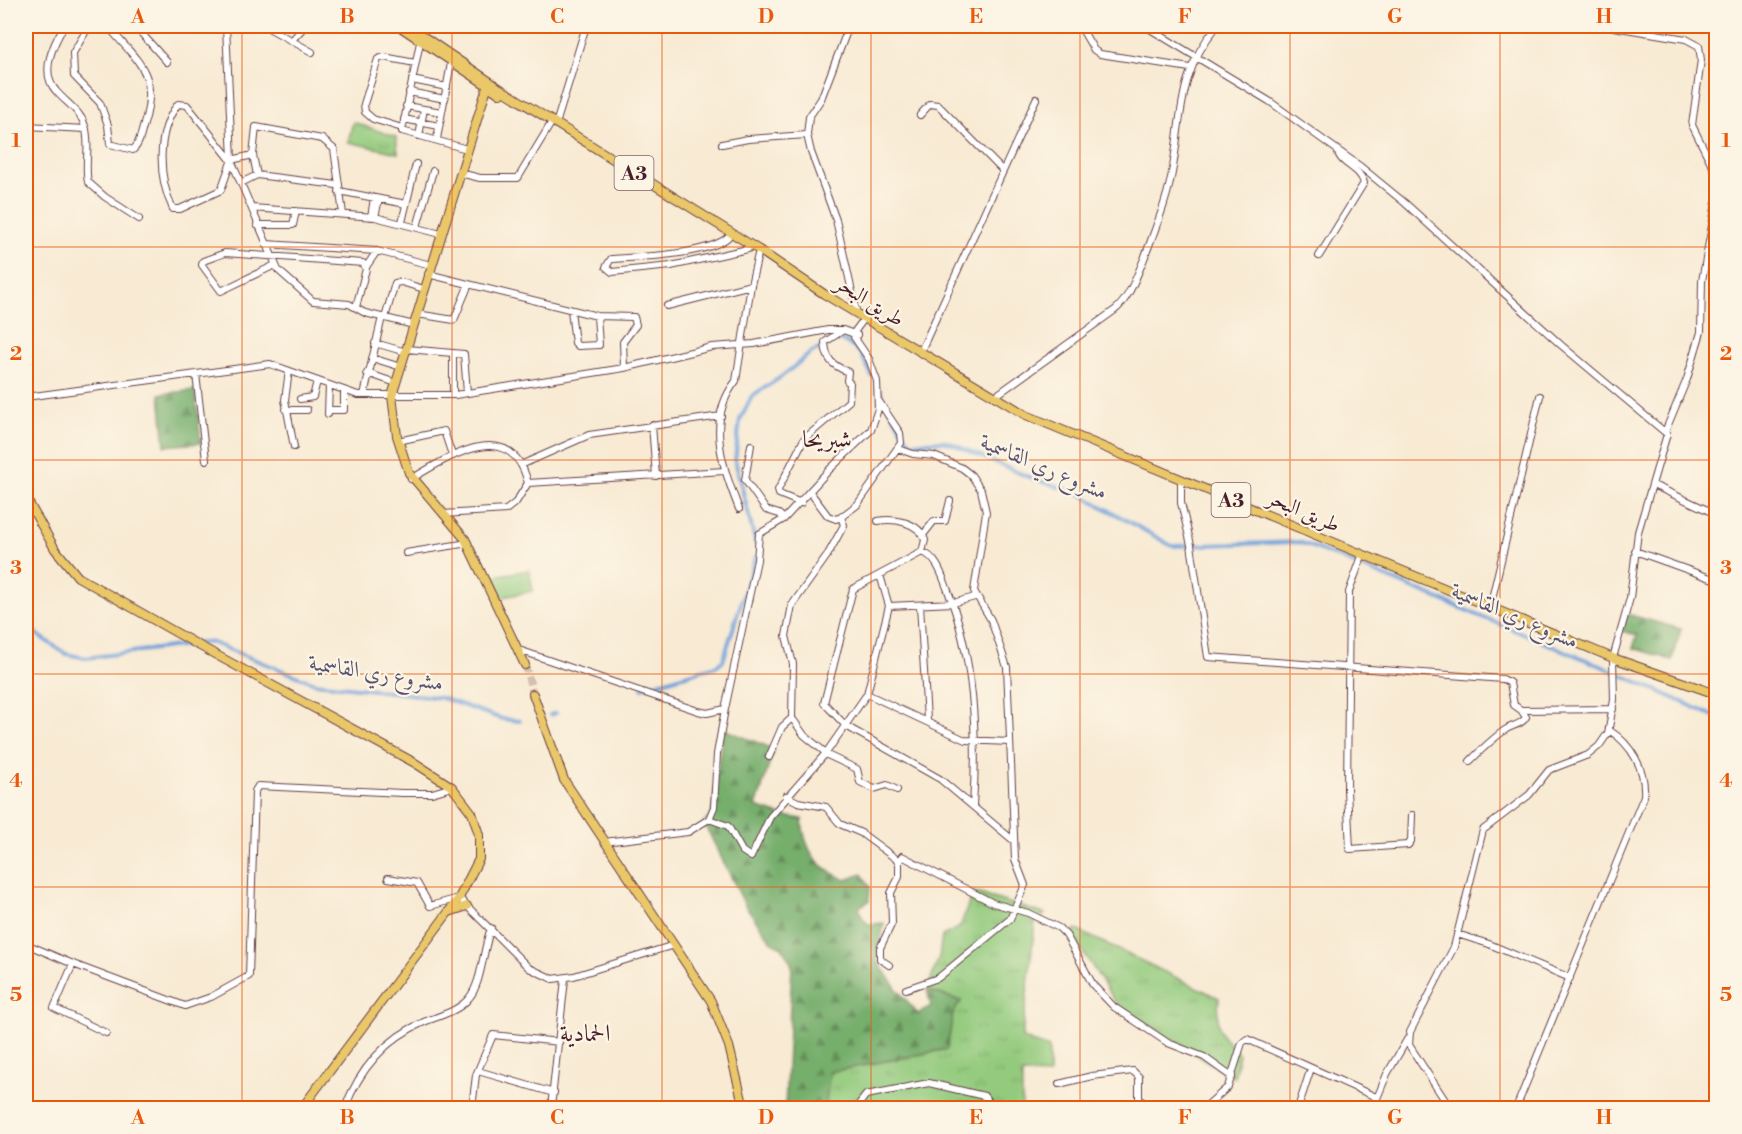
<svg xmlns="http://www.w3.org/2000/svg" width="1742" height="1134" font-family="'Libre Bodoni',Amiri,serif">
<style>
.grass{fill:url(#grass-tufts);stroke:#6e7454;stroke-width:1.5}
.forest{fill:url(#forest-firs);stroke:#60664c;stroke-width:1.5}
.park{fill:#93ca7d;stroke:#6e7454;stroke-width:1.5}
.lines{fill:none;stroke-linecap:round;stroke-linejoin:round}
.canal{stroke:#6fa0da;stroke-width:4}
.major-tunnel{stroke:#d5c1b1;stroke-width:8;stroke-dasharray:8 4;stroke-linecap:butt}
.minor-casing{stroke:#643d44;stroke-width:8}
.major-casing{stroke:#643d44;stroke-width:10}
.highway-casing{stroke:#643d44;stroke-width:10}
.minor{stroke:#fff;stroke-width:6}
.major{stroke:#eac769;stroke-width:8}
.highway{stroke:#eac769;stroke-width:8}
.grid{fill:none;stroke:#e8590c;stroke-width:1.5;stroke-opacity:0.55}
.labels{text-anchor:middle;stroke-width:4.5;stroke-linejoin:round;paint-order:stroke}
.shield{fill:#fcf5e5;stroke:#7f5f63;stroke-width:1.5}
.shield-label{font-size:20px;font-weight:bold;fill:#4a1f2b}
.street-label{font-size:21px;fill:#4a1f2b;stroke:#fcf5e5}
.water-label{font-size:22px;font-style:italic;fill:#595371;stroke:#fcf5e5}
.quarter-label{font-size:24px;fill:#4a1f2b;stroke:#fcf5e5}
.neatline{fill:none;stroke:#e8590c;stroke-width:2}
.grid-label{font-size:20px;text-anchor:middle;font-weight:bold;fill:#e8590c}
</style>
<defs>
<pattern id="grass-tufts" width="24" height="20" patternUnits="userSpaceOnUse" patternTransform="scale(1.5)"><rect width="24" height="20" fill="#93ca7d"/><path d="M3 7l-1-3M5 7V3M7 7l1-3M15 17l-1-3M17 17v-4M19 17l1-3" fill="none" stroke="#80ad6c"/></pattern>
<pattern id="forest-firs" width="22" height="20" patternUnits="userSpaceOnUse" patternTransform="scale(1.5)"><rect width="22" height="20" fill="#76ae6c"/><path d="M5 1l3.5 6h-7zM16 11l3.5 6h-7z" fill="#638d59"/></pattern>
</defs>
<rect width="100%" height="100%" fill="#fcf5e5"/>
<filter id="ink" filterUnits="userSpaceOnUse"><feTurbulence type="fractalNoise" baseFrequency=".0167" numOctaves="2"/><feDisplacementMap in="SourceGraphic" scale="12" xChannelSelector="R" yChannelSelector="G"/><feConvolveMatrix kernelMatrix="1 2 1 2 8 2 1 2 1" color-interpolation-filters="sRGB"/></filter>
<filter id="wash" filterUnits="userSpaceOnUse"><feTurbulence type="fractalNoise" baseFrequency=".008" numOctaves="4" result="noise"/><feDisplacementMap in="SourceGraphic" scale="24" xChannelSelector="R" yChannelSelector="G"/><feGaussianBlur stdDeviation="1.35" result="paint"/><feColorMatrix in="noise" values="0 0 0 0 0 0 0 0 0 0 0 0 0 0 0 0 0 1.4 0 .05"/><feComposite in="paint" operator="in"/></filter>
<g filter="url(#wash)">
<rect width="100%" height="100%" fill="#f8ead3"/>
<path class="grass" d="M353,122L396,137L398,153L348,142Z
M973,892L1045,914L1035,923L1022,1038L1049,1048V1075L1022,1074V1108H825L829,1072L947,1049L953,1013L961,1001L927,990L939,957L942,936L960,927Z
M1075,929L1219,998C1216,1029 1217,1032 1239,1054L1234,1078L1119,1007L1073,937Z"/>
<path class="forest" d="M195,390L201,443L165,446L160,394Z
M1627,614L1681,629L1672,660L1633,648L1637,635L1621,631Z
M723,729L774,749L756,807L783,816L802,819C804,851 817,867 846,880L862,874L870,887L869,901L859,907L862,917L868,924L884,923L877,961L896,988L918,1014L931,1006L927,990L961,1001L953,1013L947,1049L830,1072L825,1108H785L792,965L782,947L771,941L745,905L704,823L712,814Z"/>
<path class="park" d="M529,570L533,591L498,598L494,576Z"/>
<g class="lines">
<path class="canal" d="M878,388L907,439L912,443L943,441L953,444L1026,476L1080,494L1172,546L1298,542L1308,545L1606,668L1716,717
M756,545L735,460L740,420L752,396L781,377L812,352L838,340L846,342L860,352L872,376
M26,627L66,654L86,658L210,642L315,683L442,698L502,719L520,721
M642,688L716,666L723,661L755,558
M550,715L556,713"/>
</g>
</g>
<g filter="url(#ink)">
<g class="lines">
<path class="major-tunnel" d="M525,665L533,694"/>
<g class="minor-casing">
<path id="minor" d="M64,26C54,43 39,72 56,91C66,103 80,110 85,126C91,144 84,164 88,182L105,197L139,219
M89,26L73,53L74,76L100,103L108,125L110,144L133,150C140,144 141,133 144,124C160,72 137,62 108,26
M135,26L167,62
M226,26L232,160
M265,26L312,52
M849,26L821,99L809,117L807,135L811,152L836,220L857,314
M1080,26L1094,50L1100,54L1190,68
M1145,26L1269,101L1361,167L1405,203L1561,345L1667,434L1638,532L1630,598L1613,658L1614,700L1608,733L1599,746L1588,755L1549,770L1529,795L1483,830L1454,947L1410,1032L1409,1045L1450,1108
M1608,26L1686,39L1699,46L1701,60L1692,125L1716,173
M292,40L305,26
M420,42L402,131L467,149
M412,80L447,87
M409,92L445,99
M406,106L442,112
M920,115L930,104L938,105L1003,171
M404,119L439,126
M556,124L586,26
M26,126L86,129
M402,128L373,119L365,112L364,104L378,59L384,57L415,63
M419,136L424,109
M437,139L451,63
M722,144L748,139L807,135
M231,160L253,155
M231,162L221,190L180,209H173C158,178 156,132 178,104L187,105L231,160L278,270L313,301L349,304L365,313L414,325
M460,173L480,178H518L550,125
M257,175L253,155L256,127L322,139L334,149L343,214
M241,183L257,175L337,185
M339,191L406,204
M252,208L375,217L441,234
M371,217L374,198
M375,217L379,199
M402,222L416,164
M257,225H293L296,211
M417,227L433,171
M728,237C709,255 637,257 611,259L606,267L612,272L671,266L748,249
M266,244L377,251L431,265
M1319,256L1364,183C1360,167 1339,165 1337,149
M275,265L221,291L202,265L203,261L225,253L363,263L366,269L356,307
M366,267L377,251
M428,274L597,316L634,317L636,325L623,342L624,368
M667,306L751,285
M571,310L575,343L578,346L599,345L597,316
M417,314L454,320L469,284
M385,318L395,283L401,282L424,289
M375,343L406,352
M26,345L28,354H26
M407,349L464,354L467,393
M920,353L1036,99
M372,358L401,367
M289,371L285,400L294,447
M367,373L396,383
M196,374L206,460
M364,395L382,317
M453,395V353
M26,397L270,364L358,395H455L624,368L712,347L754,344L828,330H843L857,335
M994,397L1115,310C1129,299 1137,275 1144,259C1155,229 1168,199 1173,167C1182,113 1179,71 1217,26
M300,399L313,397L317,381
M286,410H307
M332,410H344V391
M328,414L329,385
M652,425L656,476
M1665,432L1687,379L1701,332L1702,281L1716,203
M398,441L444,431L452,455
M751,445L745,480L766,510L779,514L784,519
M899,449L913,454L934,456L962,468L971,475L981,490L986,512L974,591L991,620L1007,667L1015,859L1025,885L1010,919L938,978L906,989
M523,464L589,435L721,416
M411,479C450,456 511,416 528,483L516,502L506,510L443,514
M1181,479V503L1191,545L1208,657L1503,679L1510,683L1514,705L1521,710L1613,709
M528,483L724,471
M1653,485L1716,514
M810,492L828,516L836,519L841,517L844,525L827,556L792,605L786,636L793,664L792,718L804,735L826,753
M801,503L779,494L778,490L804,439L849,401L850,383L847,381L848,372C832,365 826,360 825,342L842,331
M739,509C723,468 705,420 736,381L751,285L759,250
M841,517L857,505L901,443L900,433L878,400
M878,521C894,518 919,522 925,540L922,552
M923,535L934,521H945L950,501
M1635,551L1716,580
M406,553L468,543
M1362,556L1349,592L1347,790L1350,849L1408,845L1411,841L1412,815
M920,605L927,720
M889,606L953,603L975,597
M1490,607L1540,396
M519,650L698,711L707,713L725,709
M867,694L965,740L1009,742
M825,754L857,769L860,782L874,789L887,785L897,790
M769,757L782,727L792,718
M1470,761C1481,750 1492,739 1505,730C1512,725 1522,725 1526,717L1521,710
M786,796L798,802L826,807L840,824L861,833L899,861V877L891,893L892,923L880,948V959L889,965
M973,806C978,732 974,658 947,588C942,575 936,556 922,552L853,589L824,703L846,726L940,779L1014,841
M709,819L728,826L742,851L751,857L770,817L826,753L867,694L889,606L880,575
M604,842L688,832L709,819L714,807L717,754L725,709L757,560L759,534L784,519L829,470L871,430L878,409L877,381L869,359L854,337L855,331L864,319
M899,861L902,856L993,903L1028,913L1059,928L1066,935L1093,985L1114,1007L1168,1043L1204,1057L1232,1077
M388,878L417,883L430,906L459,898L529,968L553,979L574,976L674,945
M1457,934L1489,944L1570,978
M26,944L73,964
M106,1033L54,1008L73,964L185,1006L211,997L249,976L255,791L258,786L402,793H432L452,787
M478,1071L554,1093
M1059,1084L1092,1076L1133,1071L1139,1077V1099L1151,1108
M345,1108C359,1070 386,1038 424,1022C439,1016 459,1011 469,998C482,983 483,948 491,928
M472,1108L476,1075L493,1035L559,1042
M551,1108L565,979
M856,1108L866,1095L929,1083L984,1096L993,1108
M1204,1108L1228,1087L1242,1043L1247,1039L1376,1097
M1298,1108L1311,1068
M1373,1108L1387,1074L1408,1038
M1516,1108L1644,796C1646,769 1631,744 1609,730"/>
</g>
<g class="major-casing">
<path id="major" d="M489,81L392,396L397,436L409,473L465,539L525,665
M26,498L55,549L78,577L198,645L415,763L452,787L472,813L479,835V859L459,898L302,1108
M533,694L564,780L711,1001L729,1046L744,1108
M449,912L467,906"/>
</g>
<g class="highway-casing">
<path id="highway" d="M399,26L500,94
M408,26L499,88L759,250L824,294L1026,415L1613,658L1716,694"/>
</g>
<use href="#minor" class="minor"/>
<use href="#major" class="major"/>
<use href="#highway" class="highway"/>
</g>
</g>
<path class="grid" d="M242,26V1108M452,26V1108M662,26V1108M871,26V1108M1080,26V1108M1290,26V1108M1500,26V1108M26,247H1716M26,460H1716M26,674H1716M26,887H1716"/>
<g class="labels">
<g class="shield">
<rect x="614.5" y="156" width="39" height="34" rx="4.5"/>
<rect x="1211.5" y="483" width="39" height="34" rx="4.5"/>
</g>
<g class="shield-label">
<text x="634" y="180">A3</text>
<text x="1231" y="507">A3</text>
</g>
<g class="street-label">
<text transform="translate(870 301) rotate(32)" y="7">طريق البحر</text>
<text transform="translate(1304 511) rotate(23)" y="7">طريق البحر</text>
</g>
<g class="water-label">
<text transform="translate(1045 466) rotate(23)" y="8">مشروع ري القاسمية</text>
<text transform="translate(1516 615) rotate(23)" y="8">مشروع ري القاسمية</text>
<text transform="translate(377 672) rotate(9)" y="8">مشروع ري القاسمية</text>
</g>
<g class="quarter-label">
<text x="827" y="447">شبريحا</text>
<text x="585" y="1041">الحمادية</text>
</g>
</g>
<rect width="1742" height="1134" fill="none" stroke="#fcf5e5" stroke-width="66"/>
<rect x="33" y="33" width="1676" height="1068" class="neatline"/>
<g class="grid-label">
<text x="138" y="23">A</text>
<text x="347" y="23">B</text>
<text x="557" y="23">C</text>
<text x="766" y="23">D</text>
<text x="976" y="23">E</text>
<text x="1185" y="23">F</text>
<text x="1395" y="23">G</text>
<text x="1604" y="23">H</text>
<text x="16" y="147">1</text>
<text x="1726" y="147">1</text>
<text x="16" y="360">2</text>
<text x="1726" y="360">2</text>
<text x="16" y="574">3</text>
<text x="1726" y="574">3</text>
<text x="16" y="787">4</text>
<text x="1726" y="787">4</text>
<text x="16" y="1001">5</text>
<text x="1726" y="1001">5</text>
<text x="138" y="1124">A</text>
<text x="347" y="1124">B</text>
<text x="557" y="1124">C</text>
<text x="766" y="1124">D</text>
<text x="976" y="1124">E</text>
<text x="1185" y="1124">F</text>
<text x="1395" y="1124">G</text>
<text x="1604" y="1124">H</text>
</g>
</svg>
